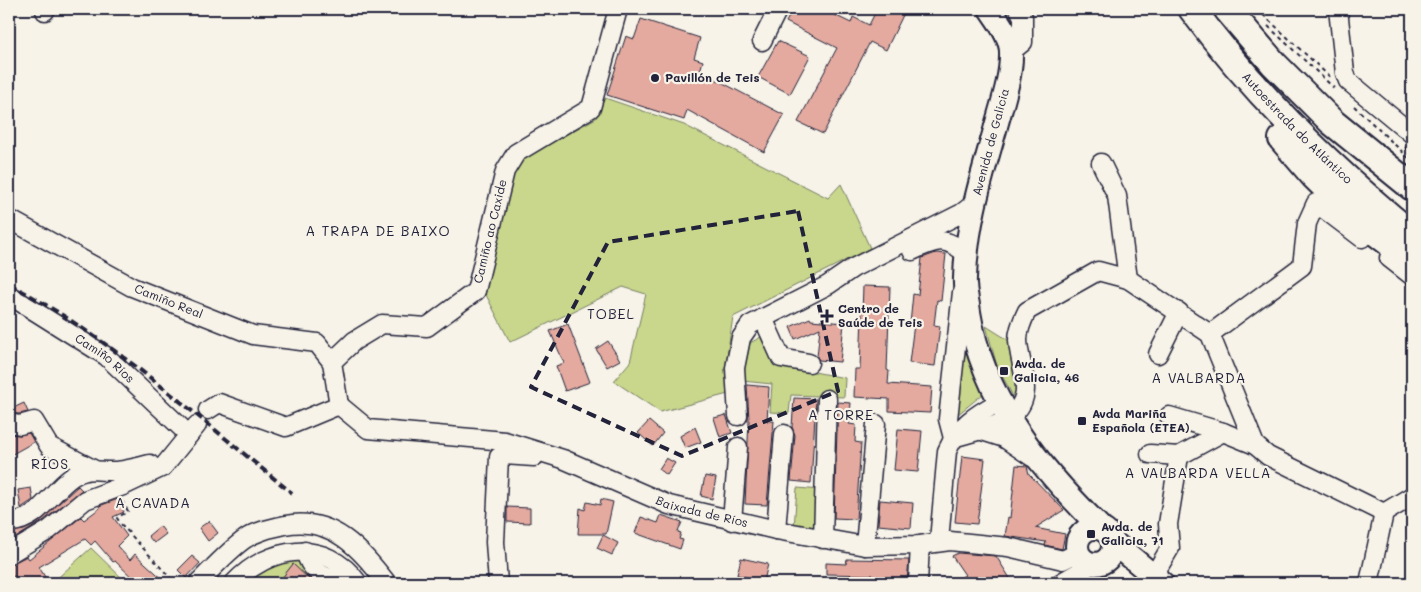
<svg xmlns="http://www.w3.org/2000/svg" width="1421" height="592" font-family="Mali,sans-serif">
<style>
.green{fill:#c8d78b;stroke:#757c63}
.building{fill:#e4aa9f;stroke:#22223b}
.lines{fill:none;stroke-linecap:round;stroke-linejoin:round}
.minor-casing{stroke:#22223b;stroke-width:21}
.major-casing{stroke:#22223b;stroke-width:26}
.highway-casing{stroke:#22223b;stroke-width:30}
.path{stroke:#22223b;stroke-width:2;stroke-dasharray:4 4;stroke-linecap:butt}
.minor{stroke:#f7f3e8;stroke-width:18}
.major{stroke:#f7f3e8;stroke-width:22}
.highway{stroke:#f7f3e8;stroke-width:26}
.rail{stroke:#22223b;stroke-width:4;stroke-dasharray:8 4;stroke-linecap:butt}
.marked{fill:none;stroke:#22223b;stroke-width:4;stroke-dasharray:10 6;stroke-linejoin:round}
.poi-dot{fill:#22223b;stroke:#f7f3e8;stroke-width:2}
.labels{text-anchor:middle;stroke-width:4.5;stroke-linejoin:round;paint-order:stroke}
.poi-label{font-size:12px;font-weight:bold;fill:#22223b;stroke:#f7f3e8;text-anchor:start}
.street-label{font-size:12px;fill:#22223b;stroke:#f7f3e8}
.neighbourhood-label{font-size:14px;letter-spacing:1px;fill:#22223b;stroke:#f7f3e8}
</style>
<rect width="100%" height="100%" fill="#f7f3e8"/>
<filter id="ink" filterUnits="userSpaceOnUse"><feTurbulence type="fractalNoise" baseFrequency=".02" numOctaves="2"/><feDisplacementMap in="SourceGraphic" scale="10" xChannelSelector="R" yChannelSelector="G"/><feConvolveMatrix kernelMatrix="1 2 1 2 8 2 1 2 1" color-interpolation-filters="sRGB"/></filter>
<g filter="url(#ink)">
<path class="green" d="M605,98L684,125L828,198L841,184L870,248L733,317L725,369L728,394L660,412L614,381L630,362L646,294L623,287L510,342L484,291L511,175L521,160L596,118Z
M986,326L1013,343L1022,380L1015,400L997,366Z
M761,337L773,364L845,378L844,397L791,395L789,413L770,412L772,384L742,381L750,343Z
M964,339L983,394L957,415Z
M797,488L821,490L818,530L794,528Z
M91,548L127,583H52Z
M313,555L352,583H238L258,566Z"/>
<path class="building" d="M793,9H822L851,23L853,17L869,25L877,9H906L886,50L870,42L823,134L798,122L837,48L786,22Z
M641,19L700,38L694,58L703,61L700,71L784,115L764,152L687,110L684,120L607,95L626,36L634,39Z
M778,41L810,56L790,94L758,77Z
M936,253L946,254L941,301L937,300L934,325L940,326L935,366L909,363L914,324H910L913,294L918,295L922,258Z
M863,286L890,287L887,370L889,371L888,384L932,387L930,413L889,411V399L854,397L855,369H860Z
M810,318L811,320L844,323L840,362L819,360L817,357L820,328L795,339L790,327Z
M568,324L590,382L565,391L556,366L564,363L550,331Z
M608,341L620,360L607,367L596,349Z
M747,385L769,387L767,421H774L767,505L745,504L749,420Z
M794,398L816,399L811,483L791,481L795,435L792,427Z
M838,402L851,403L849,424L856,425L855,442L861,443L856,519L834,518Z
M24,403L28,412L19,414L9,413V410Z
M726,415L732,433L720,437L714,418Z
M649,421L663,433L653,446L638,433Z
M695,427L701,442L685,448L680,436Z
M898,429L922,431L918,472L894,470Z
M29,433L34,442L9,456V434L19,435Z
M962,456L985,459L977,524L955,522Z
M666,458L675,463L667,475L659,469Z
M1016,465L1027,466L1029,474L1064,510L1035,528L1065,534L1062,549L1045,545L1046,542L1005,536L1008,517L1010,518Z
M705,476L716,478L712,499L701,496Z
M78,486L82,490L43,521L9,542V532L24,530L36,524Z
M31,488L33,500L21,508L18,490Z
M118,499L124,512L113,517L127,536L117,546L130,560L135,554L167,583H138L115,561L113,562L95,541L91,545L85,539L39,567L45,577L36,583H20L15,576L9,577V565L27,556L29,559L81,517L84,520L100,508L99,506Z
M601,499L613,502L606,534H578L580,508L585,510L587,502L600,505Z
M880,500L913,503L911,528L878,525Z
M507,507L530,508V523L507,522Z
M661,515L682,522L678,532L681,533L679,539L683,540L680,549L635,533L641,517L658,523Z
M209,521L218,533L208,541L199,528Z
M160,526L166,534L154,543L148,536Z
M603,535L618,543L612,555L597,548Z
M958,553L996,556L1013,583H951L965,575L952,556Z
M192,556L200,563L186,578L178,570Z
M741,558L768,564L764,581L737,575Z
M847,559L909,560L907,581L873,580V575L826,574V563L846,564Z
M293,564L310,580L316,583H278Z"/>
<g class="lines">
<g class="minor-casing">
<g id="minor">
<path d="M45,9V11"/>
<path d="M1338,9L1345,73L1348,81L1412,134"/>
<path d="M762,41L778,9"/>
<path d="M1012,51L1023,42V17L1019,9"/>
<path d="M1101,163L1117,196L1128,279"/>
<path id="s1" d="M9,219L132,287L253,335L317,343L332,362"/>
<path d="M912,251C936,240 945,235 967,255"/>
<path d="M1389,258L1412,276"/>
<path id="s2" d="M9,295L106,356L189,435"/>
<path d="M763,318L781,358L809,363"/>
<path d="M1210,334L1302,266L1307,223L1316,203L1362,238"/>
<path d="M1158,354L1179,312"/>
<path id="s3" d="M339,405L368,429L505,441L563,459L669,505L776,530L865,546L920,545L950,541L1008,547L1063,560L1079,552"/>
<path id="s4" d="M339,405L332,362L354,341L382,324L427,327L476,291L505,171L516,153L591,108L618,9"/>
<path d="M208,410L219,403L286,427L339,405"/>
<path d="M738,416L735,368L741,338L750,325L828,285L853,268L962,213L975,203"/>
<path d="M1169,416L1223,432"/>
<path d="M9,423L20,425L34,421L49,446L93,469"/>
<path d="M979,430L1004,438L1032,457"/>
<path d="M953,438C971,432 992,429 1007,419C1039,398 1019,368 1018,340C1018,330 1023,319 1027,311L1098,271L1128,279L1210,334L1255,445L1268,456L1384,513"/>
<path d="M953,438L948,419L962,292"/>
<path d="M1150,454L1179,456"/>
<path d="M732,521L738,447"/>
<path d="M12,522C40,519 50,492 72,477C89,466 99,472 116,471C128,470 139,467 150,464"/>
<path d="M776,530L784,434"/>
<path d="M823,539L827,399"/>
<path d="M939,541L947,451C958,426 975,415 999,402"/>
<path d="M865,546L876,424"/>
<path d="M305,551C311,577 333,581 356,581"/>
<path d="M9,554L49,530L85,500L123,486L163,467L197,425"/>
<path d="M1154,575L1170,548L1168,524L1179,456L1223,432L1255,445"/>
<path d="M198,583C213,568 228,551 245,539C257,531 271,528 285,525C333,516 360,549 387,583"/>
<path d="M234,583C269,546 325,537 358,583"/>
<path d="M498,583L495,542L499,457L504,455L534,457"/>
<path d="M918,583L920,545"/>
<path d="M1060,583L1093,564"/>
<path d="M1369,583L1384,513L1412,496"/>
</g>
</g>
<g class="major-casing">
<path id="major" d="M990,9C998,21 1011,37 1011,52C1012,76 1001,107 995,130C981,179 966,227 965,278C964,289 968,301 969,312C983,400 1040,468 1101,528
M1077 546a18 18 0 1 1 36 0a18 18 0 1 1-36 0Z
M1113,542L1162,583"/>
</g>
<g class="highway-casing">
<g id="highway">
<path id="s5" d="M1192,9C1254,94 1331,168 1412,235"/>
<path d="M1227,9L1274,64L1332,122L1412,187"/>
<path d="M1282,139L1314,176L1357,218L1412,260"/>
</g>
</g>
<path class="path" d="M1257,9L1330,77
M1268,26L1334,88
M1354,106L1412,161
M1405,147L1412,154
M122,501L128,511L117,518L120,523L175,583"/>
<use href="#minor" class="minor"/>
<use href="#major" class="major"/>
<use href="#highway" class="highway"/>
<path class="rail" d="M9,284C113,339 201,420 292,493"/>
</g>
</g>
<path class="marked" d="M798,211L838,391L682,456L531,387L608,242Z"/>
<g class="poi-dot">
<circle cx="655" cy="78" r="5"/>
<path d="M824.5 308.5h5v5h5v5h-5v5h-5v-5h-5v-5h5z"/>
<rect x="999" y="366" width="10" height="10" rx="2.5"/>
<rect x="1077" y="416" width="10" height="10" rx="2.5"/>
<rect x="1086" y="529" width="10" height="10" rx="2.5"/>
</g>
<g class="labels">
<g class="poi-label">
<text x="665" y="82">Pavillón de Teis</text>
<text x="838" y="313">Centro de<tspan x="838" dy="14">Saúde de Teis</tspan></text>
<text x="1014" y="368">Avda. de<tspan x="1014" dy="14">Galicia, 46</tspan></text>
<text x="1092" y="418">Avda Mariña<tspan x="1092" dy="14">Española (ETEA)</tspan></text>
<text x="1101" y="531">Avda. de<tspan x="1101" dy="14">Galicia, 71</tspan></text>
</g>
<g class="street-label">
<text dy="4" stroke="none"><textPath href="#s5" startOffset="159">Autoestrada do Atlántico</textPath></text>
<text transform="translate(991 142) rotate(-75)" y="4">Avenida de Galicia</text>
<text dy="4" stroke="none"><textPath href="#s4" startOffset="274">Camiño ao Caxide</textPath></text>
<text dy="4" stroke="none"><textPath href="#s1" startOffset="180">Camiño Real</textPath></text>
<text dy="4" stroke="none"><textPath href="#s2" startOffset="115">Camiño Ríos</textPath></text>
<text dy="4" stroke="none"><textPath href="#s3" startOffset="385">Baixada de Ríos</textPath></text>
</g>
<g class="neighbourhood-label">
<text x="378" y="236">A TRAPA DE BAIXO</text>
<text x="611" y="319">TOBEL</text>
<text x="1199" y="383">A VALBARDA</text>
<text x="841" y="420">A TORRE</text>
<text x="50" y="469">RÍOS</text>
<text x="1198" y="478">A VALBARDA VELLA</text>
<text x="153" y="508">A CAVADA</text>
</g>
</g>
<rect width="1421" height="592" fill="none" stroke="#f7f3e8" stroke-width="30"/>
<rect x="15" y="15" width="1391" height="562" fill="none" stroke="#22223b" stroke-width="2" filter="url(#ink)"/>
</svg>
